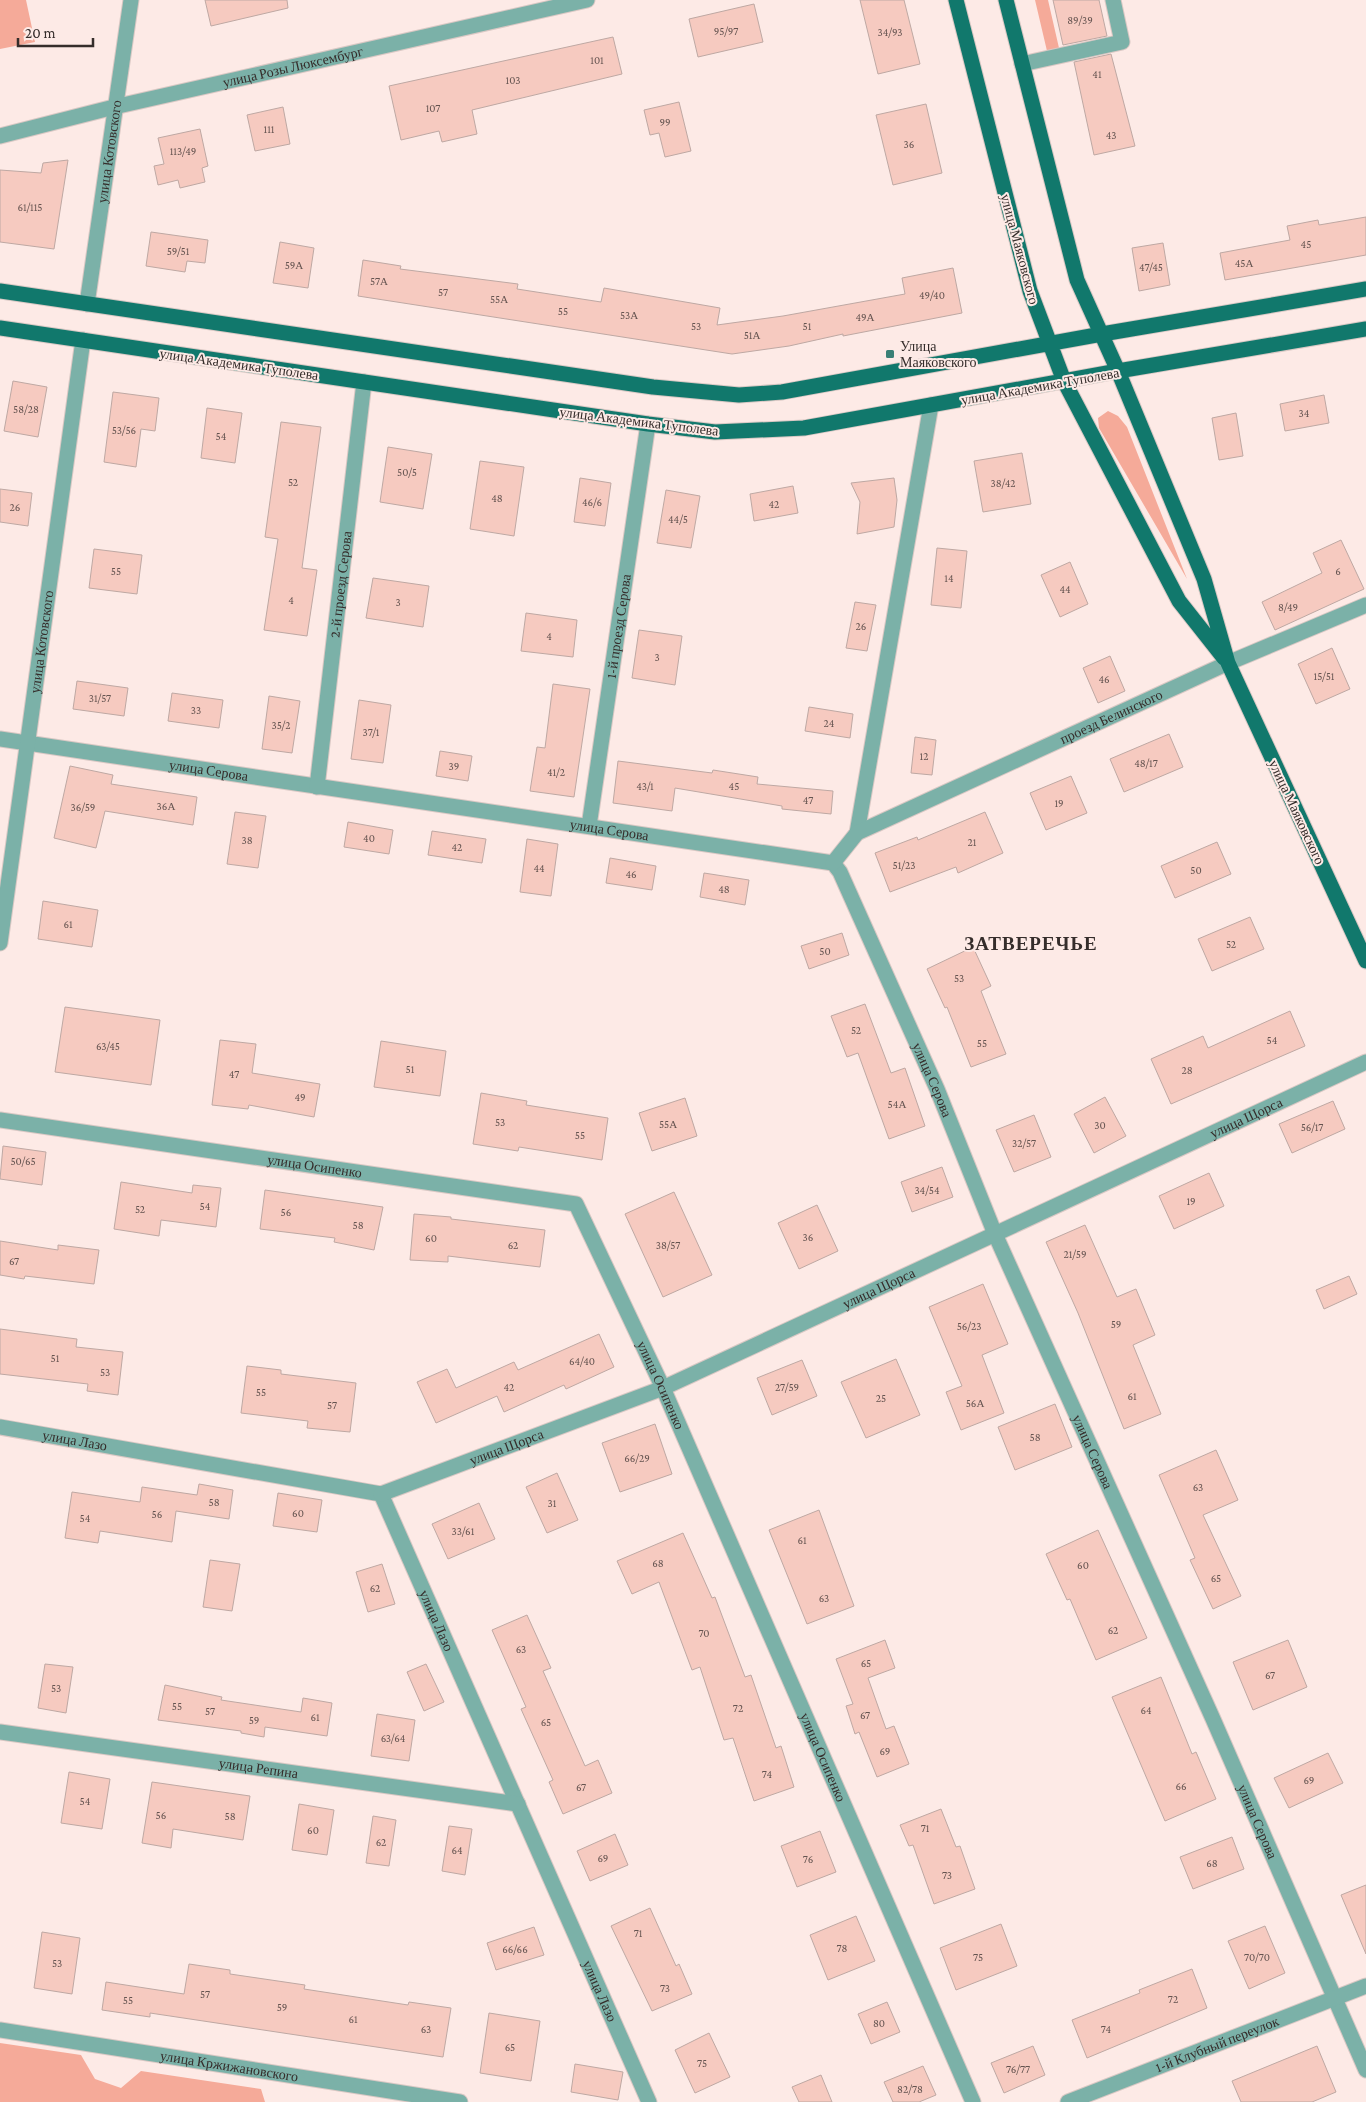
<svg xmlns="http://www.w3.org/2000/svg" width="1366" height="2102" font-family="'Crimson Pro',serif">
<style>
.green{fill:#f5aa99}
.building{fill:#f6cac0;stroke:#bea8a3}
.lines{fill:none;stroke-linecap:round;stroke-linejoin:round}
.minor-casing{stroke:#d9c8c4;stroke-width:17}
.major-casing{stroke:#d9c8c4;stroke-width:17}
.minor{stroke:#7bb1a8;stroke-width:15}
.major{stroke:#11786c;stroke-width:15}
.poi-dot{fill:#3a7f75;stroke:#fdeae6;stroke-width:2}
.labels{text-anchor:middle;stroke-width:4;stroke-linejoin:round;paint-order:stroke}
.number-label{font-size:11px;fill:#655450}
.street-label{font-size:14px;fill:#352d2b;stroke:#fdeae6}
.poi-label{font-size:14px;fill:#352d2b;stroke:#fdeae6;text-anchor:start}
.district-label{font-size:19px;font-weight:bold;letter-spacing:1px;fill:#352d2b;stroke:#fdeae6}
</style>
<rect width="100%" height="100%" fill="#fdeae6"/>
<path class="green" d="M0,0H26L35,42L0,49Z
M1035,0H1048L1059,48L1047,51Z
M1108,411L1118,416L1127,427L1187,579L1099,428L1098,418Z
M0,2043L81,2055L95,2079L121,2088L141,2071L261,2089L265,2102H0Z"/>
<path class="building" d="M205,0H287L288,8L211,26Z
M860,0H904L920,64L878,74Z
M1053,0H1099L1107,36L1063,45Z
M754,4L763,42L698,57L689,19Z
M613,37L622,74L472,110L477,134L442,142L439,131L401,140L389,86Z
M1111,54L1135,146L1094,155L1074,62Z
M679,102L691,151L665,157L659,133L650,135L644,110Z
M926,104L942,173L893,185L876,115Z
M283,107L290,144L255,151L247,115Z
M200,129L208,166L202,168L205,182L180,188L178,180L158,185L154,166L164,164L158,138Z
M68,160L54,249L0,242V170L41,173L43,163Z
M1366,217V255L1225,280L1220,253L1290,240L1287,226L1318,220L1319,225Z
M151,232L208,240L205,263L187,261L185,272L146,266Z
M280,242L314,248L308,288L273,283Z
M1163,243L1170,285L1139,291L1132,248Z
M363,260L401,266L400,269L518,284L517,289L601,302L604,288L720,308L717,325L783,316L905,294L902,278L953,268L962,313L843,336V334L789,346L732,354L358,296Z
M13,381L47,387L38,437L4,431Z
M113,392L159,398L155,431L141,429L136,467L104,462Z
M1324,395L1329,423L1285,431L1280,404Z
M207,408L242,413L235,463L201,458Z
M1236,413L1243,456L1219,460L1212,418Z
M281,422L321,427L302,568L317,570L307,636L264,630L278,539L265,537Z
M388,447L432,454L423,509L380,502Z
M1022,453L1031,504L983,512L974,461Z
M480,461L524,467L514,536L470,529Z
M580,478L611,483L605,526L574,522Z
M894,478L897,500L894,527L857,534L860,502L851,483Z
M793,486L798,513L754,521L750,494Z
M0,489L32,493L28,526L0,522Z
M666,490L700,496L691,548L657,543Z
M1341,540L1364,589L1275,630L1262,602L1322,573L1313,553Z
M937,548L967,551L961,608L931,605Z
M94,549L142,555L137,594L89,588Z
M1070,562L1088,604L1060,617L1041,575Z
M373,578L429,586L423,627L366,618Z
M855,602L876,605L867,651L846,648Z
M526,613L577,620L573,657L521,651Z
M639,630L682,636L675,685L632,678Z
M1332,648L1350,689L1316,704L1298,664Z
M1110,656L1125,691L1098,703L1083,668Z
M77,681L128,688L124,716L73,709Z
M553,684L590,689L574,797L530,791L537,747L545,748Z
M172,693L223,700L219,728L168,721Z
M269,696L300,701L292,753L262,749Z
M359,700L391,705L383,763L351,759Z
M809,707L853,714L850,738L805,731Z
M1169,734L1183,767L1124,792L1110,759Z
M915,737L936,740L932,775L911,773Z
M440,751L472,756L468,781L436,776Z
M618,761L712,773L713,770L758,777L757,784L833,791L831,814L782,809V806L675,788L672,811L613,803Z
M70,766L113,775L111,784L197,797L193,825L105,811L96,848L54,838Z
M1071,776L1087,813L1046,830L1030,793Z
M235,812L266,816L258,868L227,864Z
M985,812L1003,853L958,873L956,867L890,892L875,853L917,837L918,840Z
M348,822L393,830L389,854L344,847Z
M432,831L486,839L482,863L428,855Z
M527,839L558,844L551,896L520,892Z
M1217,842L1231,874L1175,898L1161,866Z
M610,858L656,866L652,890L606,883Z
M704,873L749,880L745,905L700,897Z
M43,901L98,910L92,947L38,939Z
M1250,917L1264,949L1212,971L1198,939Z
M842,933L849,955L809,969L801,946Z
M973,947L991,986L981,991L1006,1054L971,1067L947,1007L945,1008L927,969Z
M865,1004L891,1073L905,1068L925,1126L889,1139L858,1053L847,1057L831,1016Z
M65,1007L160,1020L151,1085L55,1072Z
M1290,1011L1305,1046L1171,1104L1151,1059L1203,1036L1208,1048Z
M220,1040L256,1044L252,1073L320,1084L314,1117L249,1105L248,1109L212,1105Z
M381,1041L446,1051L440,1096L374,1087Z
M481,1093L527,1101L526,1105L608,1118L602,1160L519,1147L518,1151L473,1144Z
M1105,1097L1126,1136L1094,1153L1074,1114Z
M685,1098L697,1136L652,1151L639,1113Z
M1333,1101L1345,1129L1292,1153L1279,1124Z
M1034,1115L1051,1157L1014,1172L996,1130Z
M3,1146L46,1152L42,1185L0,1179Z
M942,1167L953,1197L912,1212L901,1182Z
M1209,1173L1224,1206L1174,1229L1159,1196Z
M121,1182L192,1193L193,1185L221,1188L216,1227L161,1220L159,1236L114,1229Z
M265,1190L383,1207L374,1250L334,1242L335,1238L260,1229Z
M674,1192L712,1275L663,1297L625,1214Z
M817,1205L838,1251L799,1269L778,1223Z
M414,1214L451,1217V1219L545,1230L540,1267L448,1256V1262L410,1260Z
M1085,1225L1117,1297L1136,1289L1155,1335L1133,1345L1161,1414L1124,1429L1078,1313L1046,1242Z
M0,1241L58,1250V1245L99,1250L94,1284L25,1276L24,1279L0,1275Z
M1349,1276L1357,1294L1324,1309L1316,1290Z
M983,1284L1008,1344L982,1355L1004,1413L961,1430L946,1392L962,1386L929,1307Z
M0,1329L77,1339L76,1347L123,1352L118,1395L87,1391L88,1384L0,1374Z
M599,1334L614,1367L566,1389L564,1385L504,1412L497,1396L436,1423L417,1382L447,1369L456,1388L514,1362L518,1370Z
M896,1359L920,1415L866,1438L841,1382Z
M802,1360L817,1396L772,1415L757,1378Z
M247,1366L281,1370V1374L356,1383L350,1432L307,1428L308,1421L241,1413Z
M1055,1404L1072,1447L1015,1470L998,1427Z
M655,1424L672,1474L620,1492L602,1443Z
M1216,1450L1238,1500L1203,1515L1241,1596L1213,1609L1190,1560L1195,1558L1159,1475Z
M557,1473L578,1520L547,1533L526,1487Z
M199,1484L233,1490L229,1519L176,1511L172,1542L100,1531L98,1543L65,1538L72,1492L140,1502L142,1487L197,1495Z
M278,1493L322,1500L317,1532L273,1526Z
M479,1503L495,1539L448,1559L432,1524Z
M819,1510L854,1606L807,1624L769,1530Z
M1098,1530L1147,1638L1096,1660L1070,1599L1067,1600L1046,1554Z
M683,1533L712,1598L715,1597L745,1677L751,1675L776,1748L781,1746L794,1787L754,1801L733,1738L724,1740L700,1667L692,1670L659,1582L632,1594L617,1561Z
M210,1560L240,1564L232,1611L203,1607Z
M382,1564L395,1604L368,1612L356,1572Z
M527,1615L551,1668L543,1671L585,1766L598,1760L612,1793L563,1814L549,1782L553,1780L521,1709L526,1707L492,1630Z
M885,1640L895,1668L868,1678L886,1729L894,1726L909,1764L877,1777L859,1732L855,1734L846,1706L853,1704L836,1659Z
M1288,1640L1307,1687L1253,1710L1233,1662Z
M45,1664L73,1667L66,1713L38,1708Z
M426,1664L444,1702L424,1711L407,1672Z
M1161,1677L1192,1754L1196,1752L1216,1799L1165,1821L1112,1697Z
M165,1685L222,1697L221,1700L301,1712L303,1698L332,1703L327,1736L265,1727L264,1737L241,1733V1731L158,1720Z
M377,1714L415,1720L409,1761L371,1756Z
M1328,1753L1343,1783L1289,1808L1274,1778Z
M69,1772L110,1779L102,1829L61,1823Z
M152,1782L250,1796L243,1840L173,1829L171,1848L142,1843Z
M299,1804L334,1810L327,1855L292,1850Z
M941,1809L956,1847L960,1846L975,1889L934,1904L913,1845L909,1846L900,1825Z
M373,1816L396,1820L389,1866L366,1863Z
M449,1826L472,1829L465,1875L442,1871Z
M820,1831L836,1872L797,1887L781,1846Z
M615,1834L628,1865L590,1881L577,1851Z
M1232,1837L1244,1869L1193,1889L1180,1857Z
M1366,1885V1954L1341,1895Z
M650,1908L676,1966L679,1964L692,1994L652,2011L611,1926Z
M856,1916L875,1961L828,1980L810,1935Z
M1001,1924L1017,1966L956,1990L940,1948Z
M1265,1926L1285,1973L1249,1989L1228,1941Z
M534,1927L544,1955L496,1970L487,1943Z
M42,1932L80,1938L72,1994L34,1988Z
M189,1964L230,1970V1974L305,1985L304,1989L408,2005L409,2002L451,2008L443,2057L150,2013V2017L102,2010L106,1982L184,1994Z
M1192,1969L1207,2008L1087,2058L1072,2020L1140,1993L1139,1990Z
M887,2002L900,2032L871,2044L858,2014Z
M489,2013L540,2021L531,2081L480,2073Z
M709,2033L730,2077L695,2093L675,2050Z
M1033,2046L1045,2075L1004,2093L991,2063Z
M1317,2046L1336,2092L1312,2102H1241L1232,2081Z
M575,2064L623,2072L618,2100L571,2092Z
M923,2066L936,2095L919,2102H893L884,2082Z
M821,2075L832,2102H799L792,2087Z"/>
<g class="lines">
<g class="minor-casing">
<g id="minor">
<path d="M1022,64L1122,42L1113,0"/>
<path id="s1" d="M0,136L114,107L587,0"/>
<path id="s2" d="M87,304L131,0"/>
<path id="s3" d="M0,739L833,863L840,872L937,1089L995,1234L1213,1719L1366,2070"/>
<path id="s4" d="M317,787L364,382"/>
<path id="s5" d="M589,826L648,424"/>
<path d="M857,833L931,405"/>
<path id="s6" d="M833,863L857,833L1228,663L1366,605"/>
<path id="s7" d="M0,943L83,340"/>
<path id="s8" d="M0,1120L576,1204L663,1388L973,2102"/>
<path id="s9" d="M0,1427L381,1494L649,2102"/>
<path id="s10" d="M381,1494L663,1388L1366,1062"/>
<path id="s11" d="M0,1732L518,1804"/>
<path id="s12" d="M0,2030L460,2102"/>
<path id="s13" d="M1068,2102L1366,1986"/>
</g>
</g>
<g class="major-casing">
<path id="major" d="M956,0L1030,291L1064,381L1179,601L1224,658
M1006,0L1077,280L1118,371L1204,579L1228,663L1366,961
M0,291L653,387L739,395L782,392L1102,334L1366,289
M0,328L648,424L715,432L804,428L1118,371L1366,329"/>
</g>
<use href="#minor" class="minor"/>
<use href="#major" class="major"/>
</g>
<rect class="poi-dot" x="885" y="349" width="10" height="10" rx="2.5"/>
<g class="labels">
<g class="number-label">
<text x="1080" y="24">89/39</text>
<text x="726" y="35">95/97</text>
<text x="890" y="36">34/93</text>
<text x="597" y="64">101</text>
<text x="1097" y="78">41</text>
<text x="513" y="84">103</text>
<text x="433" y="112">107</text>
<text x="665" y="126">99</text>
<text x="269" y="133">111</text>
<text x="1111" y="139">43</text>
<text x="909" y="148">36</text>
<text x="183" y="155">113/49</text>
<text x="30" y="211">61/115</text>
<text x="1306" y="248">45</text>
<text x="178" y="255">59/51</text>
<text x="1244" y="267">45А</text>
<text x="294" y="269">59А</text>
<text x="1151" y="271">47/45</text>
<text x="379" y="285">57А</text>
<text x="443" y="296">57</text>
<text x="932" y="299">49/40</text>
<text x="499" y="303">55А</text>
<text x="563" y="315">55</text>
<text x="629" y="319">53А</text>
<text x="865" y="321">49А</text>
<text x="696" y="330">53</text>
<text x="807" y="330">51</text>
<text x="752" y="339">51А</text>
<text x="26" y="413">58/28</text>
<text x="1304" y="417">34</text>
<text x="124" y="434">53/56</text>
<text x="221" y="440">54</text>
<text x="407" y="476">50/5</text>
<text x="293" y="486">52</text>
<text x="1003" y="487">38/42</text>
<text x="497" y="502">48</text>
<text x="592" y="506">46/6</text>
<text x="774" y="508">42</text>
<text x="15" y="511">26</text>
<text x="678" y="523">44/5</text>
<text x="116" y="575">55</text>
<text x="1338" y="575">6</text>
<text x="949" y="582">14</text>
<text x="1065" y="593">44</text>
<text x="291" y="604">4</text>
<text x="398" y="606">3</text>
<text x="1288" y="611">8/49</text>
<text x="861" y="630">26</text>
<text x="549" y="640">4</text>
<text x="657" y="661">3</text>
<text x="1324" y="680">15/51</text>
<text x="1104" y="683">46</text>
<text x="100" y="702">31/57</text>
<text x="196" y="714">33</text>
<text x="829" y="727">24</text>
<text x="281" y="729">35/2</text>
<text x="371" y="736">37/1</text>
<text x="924" y="760">12</text>
<text x="1146" y="767">48/17</text>
<text x="454" y="770">39</text>
<text x="556" y="776">41/2</text>
<text x="645" y="790">43/1</text>
<text x="734" y="790">45</text>
<text x="808" y="804">47</text>
<text x="1059" y="807">19</text>
<text x="166" y="810">36А</text>
<text x="83" y="811">36/59</text>
<text x="369" y="842">40</text>
<text x="247" y="844">38</text>
<text x="972" y="846">21</text>
<text x="457" y="851">42</text>
<text x="904" y="869">51/23</text>
<text x="539" y="872">44</text>
<text x="1196" y="874">50</text>
<text x="631" y="878">46</text>
<text x="724" y="893">48</text>
<text x="68" y="928">61</text>
<text x="1231" y="948">52</text>
<text x="825" y="955">50</text>
<text x="959" y="982">53</text>
<text x="856" y="1034">52</text>
<text x="1272" y="1044">54</text>
<text x="982" y="1047">55</text>
<text x="108" y="1050">63/45</text>
<text x="410" y="1073">51</text>
<text x="1187" y="1074">28</text>
<text x="234" y="1078">47</text>
<text x="300" y="1101">49</text>
<text x="897" y="1108">54А</text>
<text x="500" y="1126">53</text>
<text x="668" y="1128">55А</text>
<text x="1100" y="1129">30</text>
<text x="1312" y="1131">56/17</text>
<text x="580" y="1139">55</text>
<text x="1024" y="1147">32/57</text>
<text x="23" y="1165">50/65</text>
<text x="927" y="1194">34/54</text>
<text x="1191" y="1205">19</text>
<text x="205" y="1210">54</text>
<text x="140" y="1213">52</text>
<text x="286" y="1216">56</text>
<text x="358" y="1229">58</text>
<text x="808" y="1241">36</text>
<text x="431" y="1242">60</text>
<text x="513" y="1249">62</text>
<text x="668" y="1249">38/57</text>
<text x="1075" y="1258">21/59</text>
<text x="14" y="1265">67</text>
<text x="1116" y="1328">59</text>
<text x="969" y="1330">56/23</text>
<text x="55" y="1362">51</text>
<text x="582" y="1365">64/40</text>
<text x="105" y="1376">53</text>
<text x="509" y="1391">42</text>
<text x="787" y="1391">27/59</text>
<text x="261" y="1396">55</text>
<text x="1132" y="1400">61</text>
<text x="881" y="1402">25</text>
<text x="975" y="1407">56А</text>
<text x="332" y="1409">57</text>
<text x="1035" y="1441">58</text>
<text x="637" y="1462">66/29</text>
<text x="1198" y="1491">63</text>
<text x="214" y="1506">58</text>
<text x="552" y="1507">31</text>
<text x="298" y="1517">60</text>
<text x="157" y="1518">56</text>
<text x="85" y="1522">54</text>
<text x="463" y="1535">33/61</text>
<text x="802" y="1544">61</text>
<text x="658" y="1567">68</text>
<text x="1083" y="1569">60</text>
<text x="1216" y="1582">65</text>
<text x="375" y="1592">62</text>
<text x="824" y="1602">63</text>
<text x="1113" y="1634">62</text>
<text x="704" y="1637">70</text>
<text x="521" y="1653">63</text>
<text x="866" y="1667">65</text>
<text x="1270" y="1679">67</text>
<text x="56" y="1692">53</text>
<text x="177" y="1710">55</text>
<text x="738" y="1712">72</text>
<text x="1146" y="1714">64</text>
<text x="210" y="1715">57</text>
<text x="865" y="1719">67</text>
<text x="315" y="1721">61</text>
<text x="254" y="1724">59</text>
<text x="546" y="1726">65</text>
<text x="393" y="1742">63/64</text>
<text x="885" y="1755">69</text>
<text x="767" y="1778">74</text>
<text x="1309" y="1784">69</text>
<text x="1181" y="1790">66</text>
<text x="581" y="1791">67</text>
<text x="85" y="1805">54</text>
<text x="161" y="1819">56</text>
<text x="230" y="1820">58</text>
<text x="925" y="1832">71</text>
<text x="313" y="1834">60</text>
<text x="381" y="1846">62</text>
<text x="457" y="1854">64</text>
<text x="603" y="1862">69</text>
<text x="808" y="1863">76</text>
<text x="1212" y="1867">68</text>
<text x="947" y="1879">73</text>
<text x="638" y="1937">71</text>
<text x="842" y="1952">78</text>
<text x="515" y="1953">66/66</text>
<text x="978" y="1961">75</text>
<text x="1257" y="1961">70/70</text>
<text x="57" y="1967">53</text>
<text x="665" y="1992">73</text>
<text x="205" y="1998">57</text>
<text x="1173" y="2003">72</text>
<text x="128" y="2004">55</text>
<text x="282" y="2011">59</text>
<text x="353" y="2023">61</text>
<text x="879" y="2027">80</text>
<text x="426" y="2033">63</text>
<text x="1106" y="2033">74</text>
<text x="510" y="2051">65</text>
<text x="702" y="2067">75</text>
<text x="1018" y="2073">76/77</text>
<text x="910" y="2093">82/78</text>
</g>
<g class="street-label">
<text dy="5" stroke="none"><textPath href="#s1" startOffset="301">улица Розы Люксембург</textPath></text>
<text dy="5" stroke="none"><textPath href="#s2" startOffset="154">улица Котовского</textPath></text>
<text transform="translate(1020 249) rotate(75)" y="5">улица Маяковского</text>
<text transform="translate(239 364) rotate(8)" y="5">улица Академика Туполева</text>
<text transform="translate(1040 386) rotate(-10)" y="5">улица Академика Туполева</text>
<text transform="translate(639 421) rotate(7)" y="5">улица Академика Туполева</text>
<text dy="5" stroke="none"><textPath href="#s4" startOffset="204">2-й проезд Серова</textPath></text>
<text dy="5" stroke="none"><textPath href="#s5" startOffset="202">1-й проезд Серова</textPath></text>
<text dy="5" stroke="none"><textPath href="#s7" startOffset="304">улица Котовского</textPath></text>
<text dy="5" stroke="none"><textPath href="#s6" startOffset="318">проезд Белинского</textPath></text>
<text dy="5" stroke="none"><textPath href="#s3" startOffset="211">улица Серова</textPath></text>
<text transform="translate(1297 812) rotate(65)" y="5">улица Маяковского</text>
<text dy="5" stroke="none"><textPath href="#s3" startOffset="616">улица Серова</textPath></text>
<text dy="5" stroke="none"><textPath href="#s3" startOffset="1081">улица Серова</textPath></text>
<text dy="5" stroke="none"><textPath href="#s10" startOffset="944">улица Щорса</textPath></text>
<text dy="5" stroke="none"><textPath href="#s8" startOffset="318">улица Осипенко</textPath></text>
<text dy="5" stroke="none"><textPath href="#s10" startOffset="539">улица Щорса</textPath></text>
<text dy="5" stroke="none"><textPath href="#s8" startOffset="782">улица Осипенко</textPath></text>
<text dy="5" stroke="none"><textPath href="#s9" startOffset="76">улица Лазо</textPath></text>
<text dy="5" stroke="none"><textPath href="#s10" startOffset="134">улица Щорса</textPath></text>
<text dy="5" stroke="none"><textPath href="#s3" startOffset="1486">улица Серова</textPath></text>
<text dy="5" stroke="none"><textPath href="#s9" startOffset="525">улица Лазо</textPath></text>
<text dy="5" stroke="none"><textPath href="#s8" startOffset="1188">улица Осипенко</textPath></text>
<text dy="5" stroke="none"><textPath href="#s11" startOffset="261">улица Репина</textPath></text>
<text dy="5" stroke="none"><textPath href="#s3" startOffset="1891">улица Серова</textPath></text>
<text dy="5" stroke="none"><textPath href="#s9" startOffset="930">улица Лазо</textPath></text>
<text dy="5" stroke="none"><textPath href="#s13" startOffset="160">1-й Клубный переулок</textPath></text>
<text dy="5" stroke="none"><textPath href="#s12" startOffset="232">улица Кржижановского</textPath></text>
</g>
<g class="poi-label">
<text x="900" y="351">Улица<tspan x="900" dy="16">Маяковского</tspan></text>
</g>
<g class="district-label">
<text x="1031" y="950">ЗАТВЕРЕЧЬЕ</text>
</g>
</g>
<path d="M18 38v8h75v-8" fill="none" stroke="#352d2b" stroke-width="2.5"/>
<text x="25" y="38" font-size="15" fill="#352d2b" stroke="#fdeae6" stroke-width="4" paint-order="stroke">20 m</text>
</svg>
